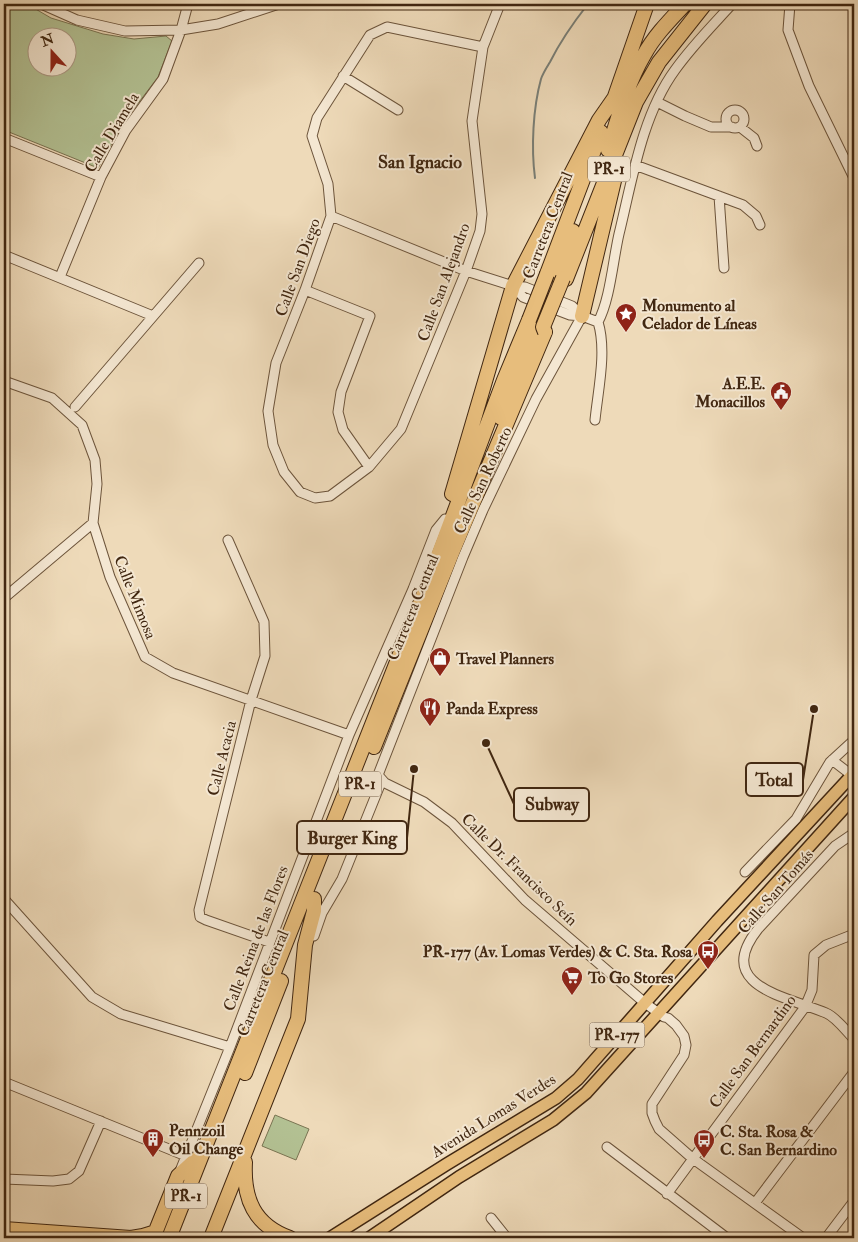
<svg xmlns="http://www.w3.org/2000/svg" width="858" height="1242" font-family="'IM FELL Double Pica',serif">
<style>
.green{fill:#b3c193;stroke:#7a7452;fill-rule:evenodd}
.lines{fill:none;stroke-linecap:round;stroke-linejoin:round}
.stream{stroke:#797e76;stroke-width:2}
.minor-casing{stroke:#6c543b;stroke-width:11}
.major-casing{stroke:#412711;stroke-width:14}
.highway-casing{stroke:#412711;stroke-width:16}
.minor{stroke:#f4e7d2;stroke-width:9}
.major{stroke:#e7bd7c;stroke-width:11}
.highway{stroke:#e7bd7c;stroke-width:14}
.highway-bridge-casing{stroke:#412711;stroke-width:16;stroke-linecap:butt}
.highway-bridge{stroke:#e7bd7c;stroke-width:14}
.labels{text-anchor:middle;stroke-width:4;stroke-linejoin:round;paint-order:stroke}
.shield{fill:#f4e7d2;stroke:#77614b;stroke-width:1}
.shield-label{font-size:15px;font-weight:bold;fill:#412711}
.street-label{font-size:16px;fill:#412711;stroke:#f4e7d2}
.poi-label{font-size:16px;font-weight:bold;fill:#412711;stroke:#f4e7d2;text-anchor:start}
.neighbourhood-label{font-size:18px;font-weight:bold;fill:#412711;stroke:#f4e7d2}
.leader{fill:none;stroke:#412711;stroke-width:2}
.callout-dot{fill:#412711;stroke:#f4e7d2;stroke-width:2}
.callout{fill:#f4e7d2;stroke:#412711;stroke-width:2}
.callout-label{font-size:18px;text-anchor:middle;font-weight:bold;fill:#412711}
</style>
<rect width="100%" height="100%" fill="#eedab9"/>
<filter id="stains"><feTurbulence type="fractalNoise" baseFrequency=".004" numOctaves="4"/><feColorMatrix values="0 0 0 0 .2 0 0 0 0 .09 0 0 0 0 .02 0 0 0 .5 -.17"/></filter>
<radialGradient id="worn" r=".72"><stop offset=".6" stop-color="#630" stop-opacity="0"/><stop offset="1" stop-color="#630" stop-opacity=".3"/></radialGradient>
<path class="green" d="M6,4H27L51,18L103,34L134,39L166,36L172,41L158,77L124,122L98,168L4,130V10ZM38,38H68V68H38Z
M275,1115L309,1129L296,1160L262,1146Z"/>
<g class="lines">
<path class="stream" d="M535,178C531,148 533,108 541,79C543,73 547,67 550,62C561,40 573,23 588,4"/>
<g class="minor-casing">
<path id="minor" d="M41,4L77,20L125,31L181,30L218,24L279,4
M790,4L788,30L809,86L854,178
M483,47L387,27L370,35L317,118L312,136L328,184L331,216L305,290L276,363L268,411L273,445L284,472L300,492L315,498L330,496L369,467L401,429L466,271L480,231L482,214L472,121L483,47L500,4
M343,76L398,110
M657,102L685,116L711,127H732
M726 119a9 9 0 1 1 18 0a9 9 0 1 1-18 0Z
M740,127L754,138L757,146
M4,138L101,177
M635,165L743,205L756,216L760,225
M719,196L724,268
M331,216L466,271L513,286L525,287L572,306L582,316
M4,255L153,316
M60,277L101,177L126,130L163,79L181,30L188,4
M513,286L523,297L570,315L582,316L598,322
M305,290L370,316L341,392L338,412L343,430L369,467
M582,316L536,399L483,510L463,557L378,775L385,783L424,802L452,823L525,900L645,1003L664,1017L668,1018L676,1025L684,1036L686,1045L684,1055L652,1104V1113L655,1121L659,1129L667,1136L692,1158L803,1238
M598,322C610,300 613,260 619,234C632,181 642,115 675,70C692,46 713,25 732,4
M4,381L52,398L82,425L95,460L97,484L93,523L110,577L145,657L173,673L349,735
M75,407L199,263
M595,420C598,390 607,351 598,322
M228,540L264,622L265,656L251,700L199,910L200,917L206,920L269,942
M4,598L93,523
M832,760L854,777
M854,833L835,846L758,929C712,987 789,997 826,1013C836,1017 846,1031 854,1039
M745,872L796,819L830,762L854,740
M4,899L92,997L121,1014L230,1047
M314,936L322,913L342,879L382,780
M4,1082L186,1156
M607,1147L727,1238
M180,1171L230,1047L349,735L413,589L436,530L445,519
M4,1179L53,1181L69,1179L79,1171L101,1121
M667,1194L805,1007L812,990L814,955L826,945L854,934
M755,1203L854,1072
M491,1218L507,1238
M826,1238L854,1201"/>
</g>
<g class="major-casing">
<path id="major" d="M4,1235L15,1238
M330,1238L447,1164L556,1098L578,1079L717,921L854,773
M369,1238L459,1177L553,1120L586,1093L854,797"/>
</g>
<g class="highway-casing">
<path id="highway" d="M612,105L647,4
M608,150C618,118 627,84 644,55C654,36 670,20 685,4
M547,274L601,132
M557,276L573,231
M566,279L636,102L659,62L705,4
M582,316L618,164
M501,418L538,324
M452,494L513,286L599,120L615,97
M374,747L452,553L545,332
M245,1073L281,981
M245,1162C243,1199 254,1225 290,1238
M4,1229L131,1238L143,1236L156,1232
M153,1238L178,1176L200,1156
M169,1238L421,601L504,380L529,320
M211,1238L298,1019L305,945L314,911V899"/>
</g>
<use href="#minor" class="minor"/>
<use href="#major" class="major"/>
<use href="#highway" class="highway"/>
<g class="highway-bridge-casing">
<path id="highway-bridge" d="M529,320L547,274
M545,332L543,327L563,278"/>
</g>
<use href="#highway-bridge" class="highway-bridge"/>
</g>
<defs>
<g id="sight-pin" transform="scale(1.125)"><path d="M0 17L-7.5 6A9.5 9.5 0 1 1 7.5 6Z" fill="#8f2418" stroke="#f4e7d2"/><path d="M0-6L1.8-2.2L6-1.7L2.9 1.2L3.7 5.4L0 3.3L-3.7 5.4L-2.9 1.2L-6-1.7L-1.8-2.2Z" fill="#fff"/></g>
<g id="civic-pin" transform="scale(1.125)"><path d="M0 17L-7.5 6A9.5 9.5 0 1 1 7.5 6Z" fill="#8f2418" stroke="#f4e7d2"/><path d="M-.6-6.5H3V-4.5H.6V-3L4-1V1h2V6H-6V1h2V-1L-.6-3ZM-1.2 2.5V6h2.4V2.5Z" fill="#fff"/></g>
<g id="shop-pin" transform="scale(1.125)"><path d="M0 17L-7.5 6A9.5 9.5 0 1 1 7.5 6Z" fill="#8f2418" stroke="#f4e7d2"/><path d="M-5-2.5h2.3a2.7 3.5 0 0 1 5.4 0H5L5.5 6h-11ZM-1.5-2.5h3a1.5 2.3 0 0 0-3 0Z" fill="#fff"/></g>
<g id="restaurant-pin" transform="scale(1.125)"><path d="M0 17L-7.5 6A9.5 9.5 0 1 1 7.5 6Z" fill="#8f2418" stroke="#f4e7d2"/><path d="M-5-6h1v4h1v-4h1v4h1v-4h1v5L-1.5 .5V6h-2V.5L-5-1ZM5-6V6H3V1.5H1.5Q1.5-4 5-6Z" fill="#fff"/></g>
<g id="bus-pin" transform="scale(1.125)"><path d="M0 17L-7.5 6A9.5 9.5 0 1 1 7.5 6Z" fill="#8f2418" stroke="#f4e7d2"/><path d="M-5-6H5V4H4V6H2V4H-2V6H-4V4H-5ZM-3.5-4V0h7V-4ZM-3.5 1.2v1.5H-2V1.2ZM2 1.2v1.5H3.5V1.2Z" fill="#fff"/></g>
<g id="supermarket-pin" transform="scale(1.125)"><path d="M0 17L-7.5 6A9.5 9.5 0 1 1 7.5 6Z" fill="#8f2418" stroke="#f4e7d2"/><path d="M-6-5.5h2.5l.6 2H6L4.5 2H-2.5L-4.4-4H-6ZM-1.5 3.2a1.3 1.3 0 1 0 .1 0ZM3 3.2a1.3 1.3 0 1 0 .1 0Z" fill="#fff"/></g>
<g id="building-pin" transform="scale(1.125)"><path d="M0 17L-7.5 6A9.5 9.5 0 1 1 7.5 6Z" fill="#8f2418" stroke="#f4e7d2"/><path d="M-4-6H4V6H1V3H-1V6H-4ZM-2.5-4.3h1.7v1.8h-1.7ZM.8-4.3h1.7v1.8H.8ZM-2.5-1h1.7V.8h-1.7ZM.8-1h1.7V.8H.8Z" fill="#fff"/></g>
</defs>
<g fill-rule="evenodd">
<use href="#sight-pin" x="626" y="314"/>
<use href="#civic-pin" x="781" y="392"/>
<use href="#shop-pin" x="440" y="658"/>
<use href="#restaurant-pin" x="430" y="708"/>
<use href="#bus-pin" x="708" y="951"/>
<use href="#supermarket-pin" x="572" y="977"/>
<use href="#building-pin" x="153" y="1139"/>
<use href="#bus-pin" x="704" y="1140"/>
</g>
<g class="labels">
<g class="shield">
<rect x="588" y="156.5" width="42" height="25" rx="4"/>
<rect x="339" y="771.5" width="42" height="25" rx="4"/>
<rect x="589.5" y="1022.5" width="55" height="25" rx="4"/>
<rect x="165" y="1183.5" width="42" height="25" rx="4"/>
</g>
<g class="shield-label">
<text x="609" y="174">PR-1</text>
<text x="360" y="789">PR-1</text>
<text x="617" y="1040">PR-177</text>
<text x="186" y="1201">PR-1</text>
</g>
<g class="street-label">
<text transform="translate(111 132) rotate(-59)" y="6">Calle Diamela</text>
<text transform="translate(547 225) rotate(-69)" y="6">Carretera Central</text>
<text transform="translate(297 267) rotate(-70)" y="6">Calle San Diego</text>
<text transform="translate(443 282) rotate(-70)" y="6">Calle San Alejandro</text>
<text transform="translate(482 480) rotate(-65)" y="6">Calle San Roberto</text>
<text transform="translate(136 597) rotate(68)" y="6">Calle Mimosa</text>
<text transform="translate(412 607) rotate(-68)" y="6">Carretera Central</text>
<text transform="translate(221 758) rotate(-76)" y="6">Calle Acacia</text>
<text transform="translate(520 869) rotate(44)" y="6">Calle Dr. Francisco Seín</text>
<text transform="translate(775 891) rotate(-49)" y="6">Calle San Tomás</text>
<text transform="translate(255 938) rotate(-69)" y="6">Calle Reina de las Flores</text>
<text transform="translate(262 983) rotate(-68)" y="6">Carretera Central</text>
<text transform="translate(752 1051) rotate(-54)" y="6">Calle San Bernardino</text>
<text transform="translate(493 1115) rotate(-32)" y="6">Avenida Lomas Verdes</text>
</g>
<g class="poi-label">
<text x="642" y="311">Monumento al<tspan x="642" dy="18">Celador de Líneas</tspan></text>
<text x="765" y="389" text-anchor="end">A.E.E.<tspan x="765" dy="18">Monacillos</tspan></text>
<text x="456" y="664">Travel Planners</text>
<text x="446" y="714">Panda Express</text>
<text x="692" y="957" text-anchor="end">PR-177 (Av. Lomas Verdes) &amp; C. Sta. Rosa</text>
<text x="588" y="983">To Go Stores</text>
<text x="169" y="1136">Pennzoil<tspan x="169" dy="18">Oil Change</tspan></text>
<text x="720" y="1137">C. Sta. Rosa &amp;<tspan x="720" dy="18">C. San Bernardino</tspan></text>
</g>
<g class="neighbourhood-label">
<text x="420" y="168">San Ignacio</text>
</g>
</g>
<path class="leader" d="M814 709L803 780M486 743L514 804M414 769L407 838"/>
<g class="callout-dot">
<circle cx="814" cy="709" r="5"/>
<circle cx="486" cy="743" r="5"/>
<circle cx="414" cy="769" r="5"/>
</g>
<g class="callout">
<rect x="746" y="763" width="57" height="33" rx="5"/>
<rect x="514" y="788" width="75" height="33" rx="5"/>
<rect x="297" y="821" width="110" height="33" rx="5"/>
</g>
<g class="callout-label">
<text x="774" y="786">Total</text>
<text x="552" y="810">Subway</text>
<text x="352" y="844">Burger King</text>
</g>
<rect width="858" height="1242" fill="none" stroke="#eedab9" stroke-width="20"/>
<rect x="5" y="5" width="848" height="1232" fill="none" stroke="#412711" stroke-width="2.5"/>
<rect x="10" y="10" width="838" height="1222" fill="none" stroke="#412711"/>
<g transform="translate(52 52) rotate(339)"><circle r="24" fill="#f4e7d2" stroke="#ac9a85"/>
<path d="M0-4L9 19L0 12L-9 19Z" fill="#8f2418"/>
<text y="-8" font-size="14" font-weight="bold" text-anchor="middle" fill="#412711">N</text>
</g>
<rect width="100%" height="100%" filter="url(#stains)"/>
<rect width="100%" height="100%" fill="url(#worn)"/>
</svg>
